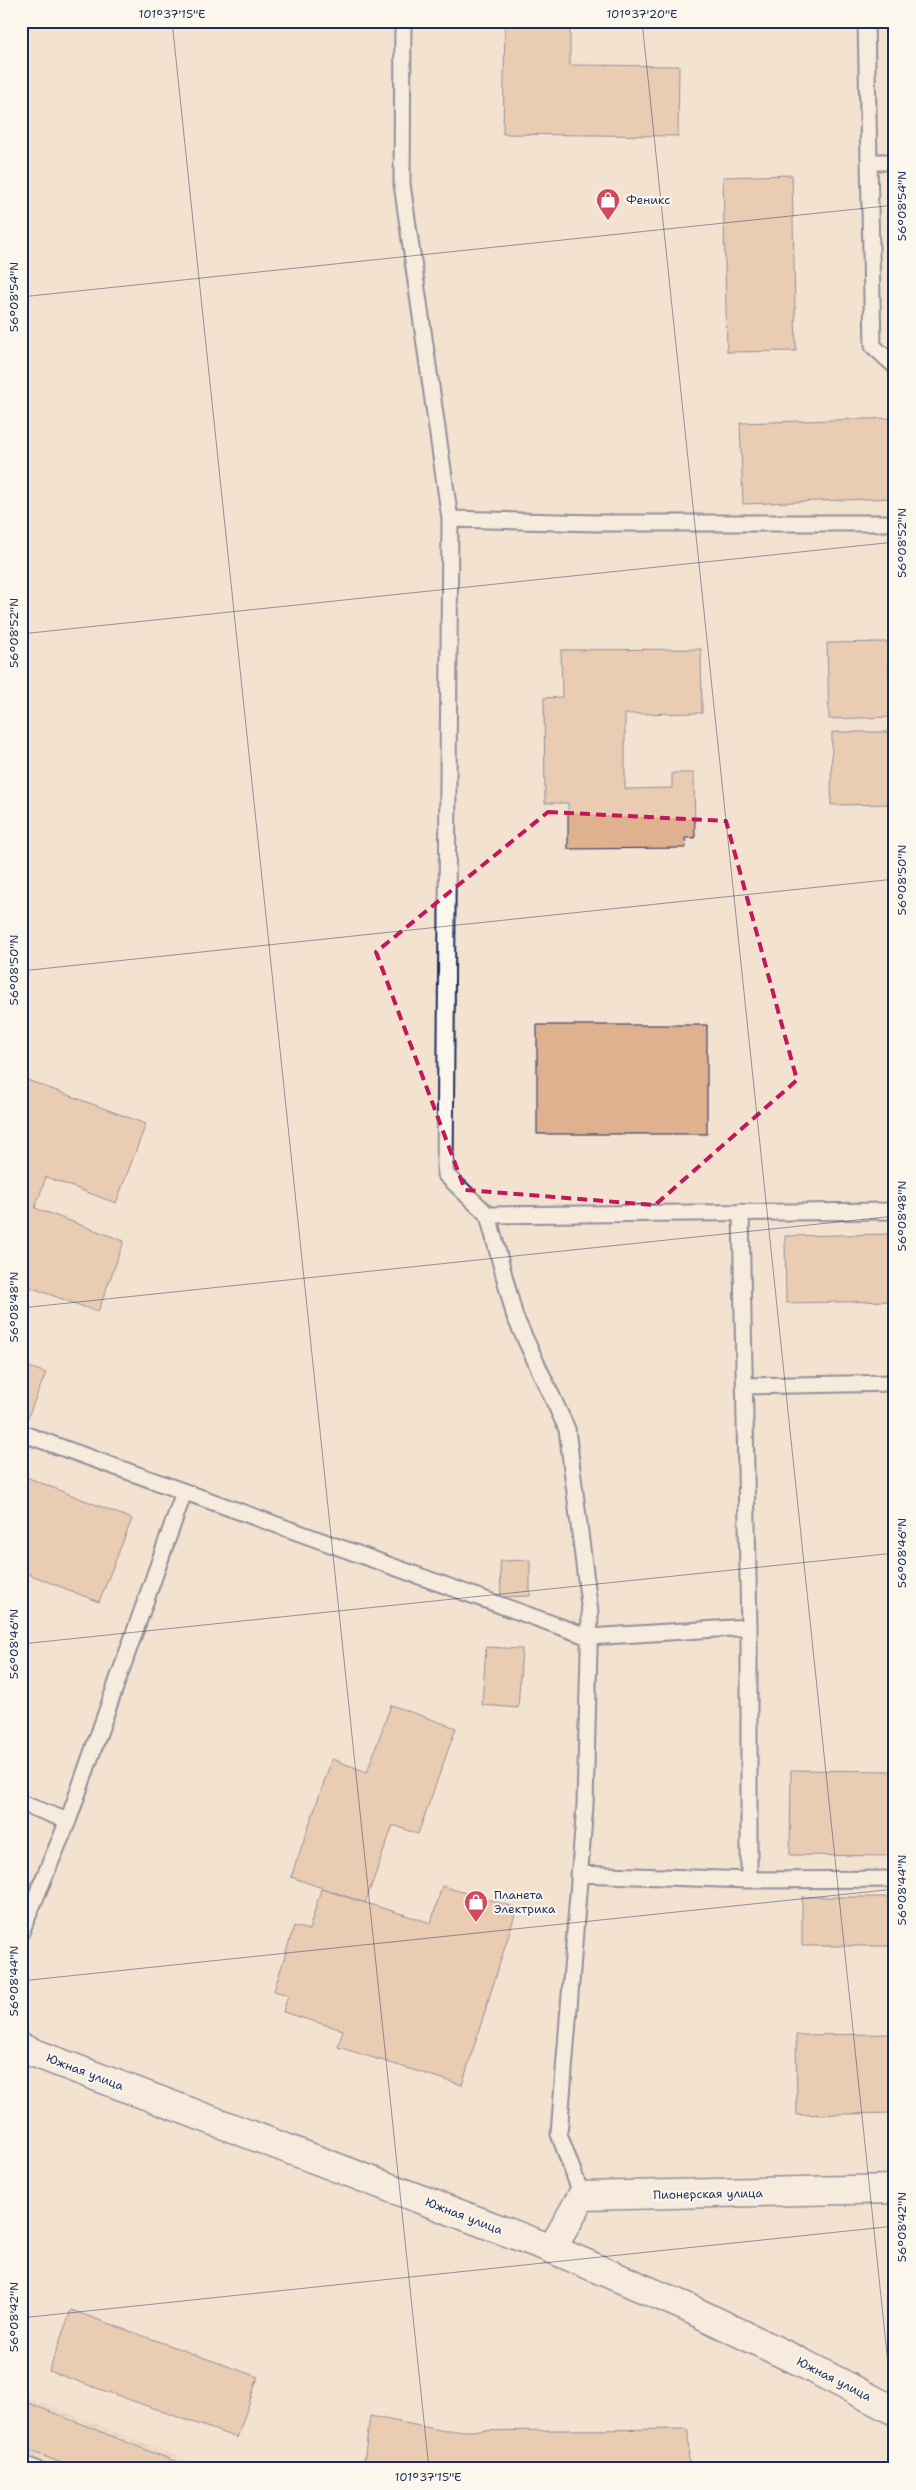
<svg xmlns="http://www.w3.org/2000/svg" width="916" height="2490" font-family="'Shantell Sans',sans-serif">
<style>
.industrial{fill:url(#industrial-grid)}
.building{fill:#dfb18f;stroke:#1b2f5e}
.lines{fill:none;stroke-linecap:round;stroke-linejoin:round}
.service-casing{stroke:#1b2f5e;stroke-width:19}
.minor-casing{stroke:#1b2f5e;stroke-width:31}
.secondary-casing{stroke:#1b2f5e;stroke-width:31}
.service{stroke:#fbf7ec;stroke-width:15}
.minor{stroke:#fbf7ec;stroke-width:28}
.secondary{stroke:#fbf7ec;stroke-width:28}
.marked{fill:none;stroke:#c2185b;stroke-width:4;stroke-dasharray:10 6;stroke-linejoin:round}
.ticks{fill:none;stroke:#1b2f5e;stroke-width:1;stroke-opacity:0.45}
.labels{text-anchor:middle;stroke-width:4;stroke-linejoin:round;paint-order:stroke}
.poi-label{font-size:12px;fill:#1b2f5e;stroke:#fbf7ec;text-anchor:start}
.street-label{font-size:12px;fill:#1b2f5e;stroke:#fbf7ec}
.neatline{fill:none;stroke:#1b2f5e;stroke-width:2}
.ticks-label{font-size:12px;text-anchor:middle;fill:#1b2f5e}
</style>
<defs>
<pattern id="industrial-grid" width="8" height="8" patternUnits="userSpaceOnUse" patternTransform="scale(1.25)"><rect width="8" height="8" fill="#edd3bc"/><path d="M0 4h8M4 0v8" fill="none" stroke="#cbb5a4"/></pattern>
</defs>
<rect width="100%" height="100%" fill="#f3e2d0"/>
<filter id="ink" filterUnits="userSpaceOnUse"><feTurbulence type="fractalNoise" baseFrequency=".02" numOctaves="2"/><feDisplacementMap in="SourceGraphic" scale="10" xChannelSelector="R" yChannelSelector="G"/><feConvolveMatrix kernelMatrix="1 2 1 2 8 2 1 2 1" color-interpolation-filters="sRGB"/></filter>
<g filter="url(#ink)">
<path class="industrial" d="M21,2395L210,2469H21Z"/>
<path class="building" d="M505,21H570V65L679,66L678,136L503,134Z
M792,175L796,351L727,352L723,177Z
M895,418V498L743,504L740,423Z
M888,642L891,717L829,719L827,643Z
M701,649L702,713L625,714V789L672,788V773H694L695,838H685L686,848L568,849V803H545L544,698L562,697L561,650Z
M832,732H895V804L831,805Z
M537,1025H707V1134H537Z
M22,1078L146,1124L116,1203L46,1177L35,1208L124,1241L98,1312L21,1284V1182L28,1164L21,1162Z
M895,1234V1301L786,1303L785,1236Z
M21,1364L46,1373L27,1419L21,1417Z
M21,1475L132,1519L99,1602L21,1571Z
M530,1560V1596L501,1597L500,1561Z
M486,1647L522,1649L518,1708L482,1705Z
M391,1705L456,1728L418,1834L393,1825L365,1903L291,1877L332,1759L367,1772Z
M791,1770L895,1771V1856L790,1855Z
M442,1886L517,1908L462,2085L338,2047L343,2030L283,2012L288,1995L274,1991L294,1926L309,1930L321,1889L431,1923Z
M802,1897H895V1946H802Z
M895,2034V2113L797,2115L796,2035Z
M71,2310L258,2377L237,2438L49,2371Z
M21,2400L149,2451L195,2469H77L21,2447Z
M370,2416L445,2431L688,2429L689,2469H363Z"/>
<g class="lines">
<g class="service-casing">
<path id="service" d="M403,21L402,184L450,519L445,1174L488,1215L895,1211
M866,21L873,346L895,366
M869,162H895
M450,519L597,523H895
M741,1212L749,1627V1880
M488,1215L515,1317L567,1429L590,1612L585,1805L559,2134L582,2196
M744,1386L895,1383
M21,1433L589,1637L749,1627
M21,1803L68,1821
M578,1874L749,1880L895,1879
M21,1932L68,1821L184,1492
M21,2463L36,2469"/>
</g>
<g class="minor-casing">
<path id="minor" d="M552,2249L582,2196L895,2189"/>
</g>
<g class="secondary-casing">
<path id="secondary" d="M21,2048L552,2249L686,2307L800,2362L895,2411"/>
</g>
<use href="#service" class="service"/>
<use href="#minor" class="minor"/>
<use href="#secondary" class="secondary"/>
</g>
</g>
<path d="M0 0H916V2490H0ZM548,812L726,821L797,1080L655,1205L465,1190L376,952Z" fill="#f3e2d0" fill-opacity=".55" fill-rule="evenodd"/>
<path class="marked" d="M548,812L726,821L797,1080L655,1205L465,1190L376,952Z"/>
<path class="ticks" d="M172,21L429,2469M642,21L895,2430M21,297L895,205M21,634L895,542M21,971L895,879M21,1308L895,1216M21,1644L895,1553M21,1981L895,1889M21,2318L895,2226"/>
<defs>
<g id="shop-pin" transform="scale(1.25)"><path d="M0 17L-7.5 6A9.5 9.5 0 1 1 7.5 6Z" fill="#d1495b" stroke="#fbf7ec"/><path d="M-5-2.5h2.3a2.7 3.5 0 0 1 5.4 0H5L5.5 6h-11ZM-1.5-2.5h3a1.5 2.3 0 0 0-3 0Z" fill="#fff"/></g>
</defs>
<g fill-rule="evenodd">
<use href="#shop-pin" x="608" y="200"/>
<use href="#shop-pin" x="476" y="1902"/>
</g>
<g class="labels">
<g class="poi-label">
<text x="626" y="204">Феникс</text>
<text x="494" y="1899">Планета<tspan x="494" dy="14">Электрика</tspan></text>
</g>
<g class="street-label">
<text transform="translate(85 2072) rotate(21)" y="4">Южная улица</text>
<text transform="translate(708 2194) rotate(-1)" y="4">Пионерская улица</text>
<text transform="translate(464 2216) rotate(21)" y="4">Южная улица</text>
<text transform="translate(834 2379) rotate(27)" y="4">Южная улица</text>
</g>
</g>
<rect width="916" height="2490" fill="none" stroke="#fbf7ec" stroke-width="55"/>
<rect x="28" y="28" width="860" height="2434" class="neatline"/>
<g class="ticks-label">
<text x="172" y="18">101°37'15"E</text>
<text x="642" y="18">101°37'20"E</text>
<text transform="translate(902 206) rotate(-90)" y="4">56°08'54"N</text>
<text transform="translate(14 297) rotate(-90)" y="4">56°08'54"N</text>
<text transform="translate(902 543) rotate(-90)" y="4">56°08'52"N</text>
<text transform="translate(14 633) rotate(-90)" y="4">56°08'52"N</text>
<text transform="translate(902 880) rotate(-90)" y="4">56°08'50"N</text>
<text transform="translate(14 970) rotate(-90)" y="4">56°08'50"N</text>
<text transform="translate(902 1216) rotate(-90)" y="4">56°08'48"N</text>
<text transform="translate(14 1307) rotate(-90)" y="4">56°08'48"N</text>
<text transform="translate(902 1553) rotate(-90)" y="4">56°08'46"N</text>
<text transform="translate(14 1644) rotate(-90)" y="4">56°08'46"N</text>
<text transform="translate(902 1890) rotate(-90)" y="4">56°08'44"N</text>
<text transform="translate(14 1981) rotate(-90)" y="4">56°08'44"N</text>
<text transform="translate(902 2227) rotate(-90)" y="4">56°08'42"N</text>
<text transform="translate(14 2317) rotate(-90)" y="4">56°08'42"N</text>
<text x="428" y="2481">101°37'15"E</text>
</g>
</svg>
